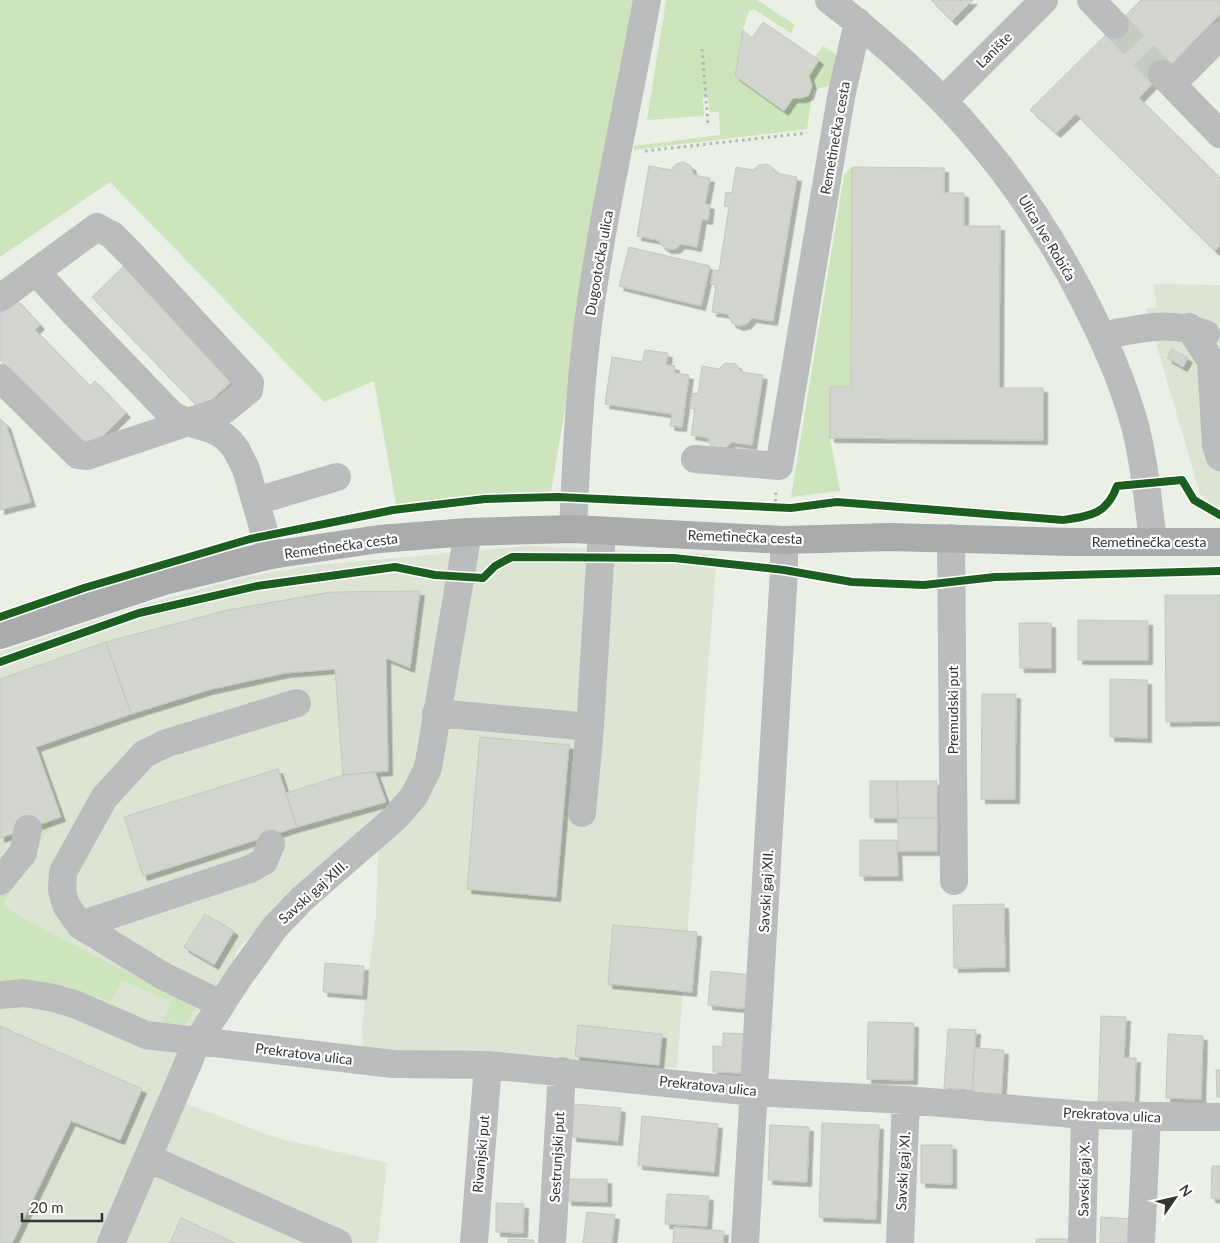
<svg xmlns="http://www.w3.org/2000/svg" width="1220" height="1243" font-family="Lato,sans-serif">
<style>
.built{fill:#dce5d4}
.green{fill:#cee4bd}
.building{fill:#d2d6ce;stroke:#c4c8c1;filter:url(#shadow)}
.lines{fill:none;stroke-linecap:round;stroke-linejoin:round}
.minor-tunnel{stroke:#c6cbc2;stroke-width:28;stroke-dasharray:28 14;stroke-linecap:butt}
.path{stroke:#b5b6b5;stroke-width:3;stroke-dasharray:2.5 4;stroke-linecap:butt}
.minor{stroke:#bbbcbd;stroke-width:28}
.major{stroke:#aaabad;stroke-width:28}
.minor-bridge{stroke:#bbbcbd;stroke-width:28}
.cycleway-casing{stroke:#fff;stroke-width:11}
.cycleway{stroke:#1b5e20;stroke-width:8}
.labels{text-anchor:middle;stroke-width:4.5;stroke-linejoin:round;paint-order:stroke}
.street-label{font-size:14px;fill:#333630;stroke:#fff}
</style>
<defs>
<filter id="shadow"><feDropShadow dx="4.5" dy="4.5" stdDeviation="0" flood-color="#0004"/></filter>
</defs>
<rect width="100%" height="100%" fill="#ebf0e6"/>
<path class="built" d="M1153,284L1220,285V507L1213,505L1200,494L1146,309L1157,307Z
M526,546L717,554L677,1068L396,1058L363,1052L362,1026L376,915L378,850L273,911L238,950L221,989L167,1093L187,1104L277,1138L387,1163L378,1243H0V652L153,602L247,577L307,566Z"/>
<path class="green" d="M0,0H634L551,492L396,504L374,381L324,402L110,182L0,257Z
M666,0H757L795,25L791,33L755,10L749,11L743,30L735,76L784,111L793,98H802C813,93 814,85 809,76L819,60L815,57L823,46L837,55L835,81L829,86L813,90L807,129L634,150V146L720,135L719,112H710L708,98H703L704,116L647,120Z
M852,167L851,387L830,388V438L840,491L791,497L844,175Z
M55,819L3,904L22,918L195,1008L183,1029L162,1025L171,1002L122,980L111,1002L63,985L29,981L0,982V893L25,863L49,821Z"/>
<path class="building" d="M931,0H973L952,21Z
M1141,0H1220V14L1139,98L1220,178V245L1215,251L1076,114L1056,133L1030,110Z
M763,22L819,60L809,76L812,85L809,95L802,98H793L784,111L735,76L743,30L752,38Z
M683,162L691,166L694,175L710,178L705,204L710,205L708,220L702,219L697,247L681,244L675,249H667L661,245L658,240L637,236L649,166L671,170L676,164Z
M767,164L773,168L776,173L797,177L773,321L752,318L747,324L739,326L732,323L728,314L712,312L716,285L711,284L713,270L719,271L729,207L724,206L726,192L732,193L736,167L753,170L759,165Z
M852,167L944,168V193H964V226H1000L999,388H1043V440L830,438V387H851Z
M629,247L710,266L701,306L619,286Z
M130,260L239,374L201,410L92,297Z
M16,299L40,325L35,330L90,386L95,381L126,413L88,451L0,360V314Z
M1172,349L1188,358L1183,367L1167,358Z
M645,350L668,353L666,365L675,366L674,373L689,375L682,427L670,426L672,414L605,404L612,357L642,362Z
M725,363L736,364L741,372L763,375L752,445L731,442L726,448L711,447L708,438L691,435L695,409L690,408L692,393L698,394L702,366L719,369Z
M0,419L6,424L31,502L0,510Z
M420,591L410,668L386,658L388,771L343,775L335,669L285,673L208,690L131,714L106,642L228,610L331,592Z
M1165,595H1220V721L1166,722Z
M1078,620L1148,621V660H1078Z
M1019,623H1051V668H1020Z
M106,642L131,714L36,747L61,817L0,838V679Z
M1110,679L1147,680V738L1110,737Z
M982,694H1016L1015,799H981Z
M480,737L569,745L556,897L467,889Z
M278,769L297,827L143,876L124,817Z
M375,772L386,802L297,827L286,793L343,775Z
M870,781H897L898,818H870Z
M897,781H937V818H898Z
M898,818H937V851H898Z
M860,840H897L898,876H860Z
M1004,904L1005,967L954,968L953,905Z
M205,914L234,931L214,965L184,947Z
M613,925L697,932L692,992L608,984Z
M325,963L364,966L362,995L323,992Z
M711,971L752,975L750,1009L708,1005Z
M1101,1016L1126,1017L1124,1058H1136L1134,1110L1098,1109Z
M868,1022L914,1023L913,1080L867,1079Z
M578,1025L662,1034L659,1065L575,1056Z
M0,1026L142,1089L120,1140L71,1121L12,1243H0Z
M948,1029L976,1030L972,1090L944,1088Z
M723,1033L747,1034L746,1073L713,1072V1046L723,1047Z
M1168,1034L1203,1036L1201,1099L1166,1098Z
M975,1048L1004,1050L1001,1102L972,1100Z
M1216,1070H1220V1097H1217Z
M574,1104L621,1108L618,1141L572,1137Z
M642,1116L718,1124L714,1172L638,1165Z
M822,1123L879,1125L876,1219L819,1217Z
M770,1125L809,1127L807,1182L768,1180Z
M921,1145H952V1184L921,1183Z
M1212,1166H1220V1199L1211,1198Z
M567,1179H607V1202L567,1201Z
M667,1194L709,1196L707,1226L665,1224Z
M496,1203L524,1204L523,1233L496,1232Z
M587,1212L615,1215L612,1243H583Z
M1101,1217L1133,1219L1132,1243H1100Z
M181,1218L235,1243H170Z
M674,1227L724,1231L723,1243H673Z
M508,1239L534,1240V1243H508Z
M1036,1239H1078V1243H1036Z"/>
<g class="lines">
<path class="minor-tunnel" d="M1115,25L1162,74"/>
<path class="path" d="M702,49L708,124
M645,151L807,133
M775,508L776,492"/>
<path class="minor" d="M829,0C940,85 1020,175 1084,300C1104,340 1123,381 1135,426C1145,464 1148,503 1153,541
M1091,0L1115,25
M1162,74L1220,134
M1172,84L1220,36
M944,100L1044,0
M36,272L73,312
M0,298L97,227L112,235L130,253L250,383L249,390L224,410L87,456L78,455L0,378
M1189,327L1211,361L1216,445L1220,457
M1102,336C1137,329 1172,320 1206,334
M237,451L246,469L271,555
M695,459L779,466L841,97L858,22
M256,501L337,477
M573,529C576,463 579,398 587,332C601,221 627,110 647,0
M951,538L954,881
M436,713L590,727
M582,813L590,727L602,531
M0,881L23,853L28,829
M80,925L250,869L264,861L271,844
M0,995L24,993L54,998L77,1005L146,1035L393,1064L488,1065L754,1092L906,1100L1085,1115L1220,1117
M221,1004L163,976L80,925L66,905L62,890L63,872L104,798L144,754L167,743L297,703
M148,1158L338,1243
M111,1243L197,1042L239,977L275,927L303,898L395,818L414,796L428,768L468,532
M474,1243L488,1065
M552,1243L562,1071
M745,1243L784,570V540
M900,1243L906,1100
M1082,1243L1085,1115
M1141,1243L1147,1117"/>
<path class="major" d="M0,635L164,581L271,555L379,539L468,532L573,529L784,540L890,537L1072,542H1220"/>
<path class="minor-bridge" d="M73,312L172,415C198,430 220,423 237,451"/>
<g class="cycleway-casing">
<path id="cycleway" d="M0,617L84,588L250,539L393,510L485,499L558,497L791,508L837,502L1063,520C1091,516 1107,514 1117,486L1182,480L1194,500L1220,515
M0,662L139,613L257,586L395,567L435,575L483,578L495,566L512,557L674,558L784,570L852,582L924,585L995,577L1220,571"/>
</g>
<use href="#cycleway" class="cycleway"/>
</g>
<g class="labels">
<g class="street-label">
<text transform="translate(994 50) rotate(-45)" y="5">Lanište</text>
<text transform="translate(835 138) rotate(-80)" y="5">Remetinečka cesta</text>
<text transform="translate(1047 238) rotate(59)" y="5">Ulica Ive Robića</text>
<text transform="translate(599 263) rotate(-80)" y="5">Dugootočka ulica</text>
<text transform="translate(745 537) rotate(2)" y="5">Remetinečka cesta</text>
<text x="1149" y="547">Remetinečka cesta</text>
<text transform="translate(341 546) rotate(-8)" y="5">Remetinečka cesta</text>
<text transform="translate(953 710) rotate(-90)" y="5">Premudski put</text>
<text transform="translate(766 891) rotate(-87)" y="5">Savski gaj XII.</text>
<text transform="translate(313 892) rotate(-42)" y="5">Savski gaj XIII.</text>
<text transform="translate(304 1054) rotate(7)" y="5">Prekratova ulica</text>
<text transform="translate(708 1086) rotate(6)" y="5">Prekratova ulica</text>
<text transform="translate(1112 1115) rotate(3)" y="5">Prekratova ulica</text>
<text transform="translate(481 1154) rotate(-85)" y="5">Rivanjski put</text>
<text transform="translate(557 1157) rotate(-87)" y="5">Sestrunjski put</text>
<text transform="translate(903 1171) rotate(-87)" y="5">Savski gaj XI.</text>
<text transform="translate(1084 1179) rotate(-89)" y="5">Savski gaj X.</text>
</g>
</g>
<g transform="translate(1175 1198) rotate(56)" stroke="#ffffff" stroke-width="4" paint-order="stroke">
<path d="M0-4L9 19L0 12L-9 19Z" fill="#333630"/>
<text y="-8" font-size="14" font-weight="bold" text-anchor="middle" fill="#333630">N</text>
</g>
<path d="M22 1213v8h80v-8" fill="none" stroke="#333630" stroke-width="2.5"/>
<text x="30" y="1213" font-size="15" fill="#333630" stroke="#ffffff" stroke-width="4" paint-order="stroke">20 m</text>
</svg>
